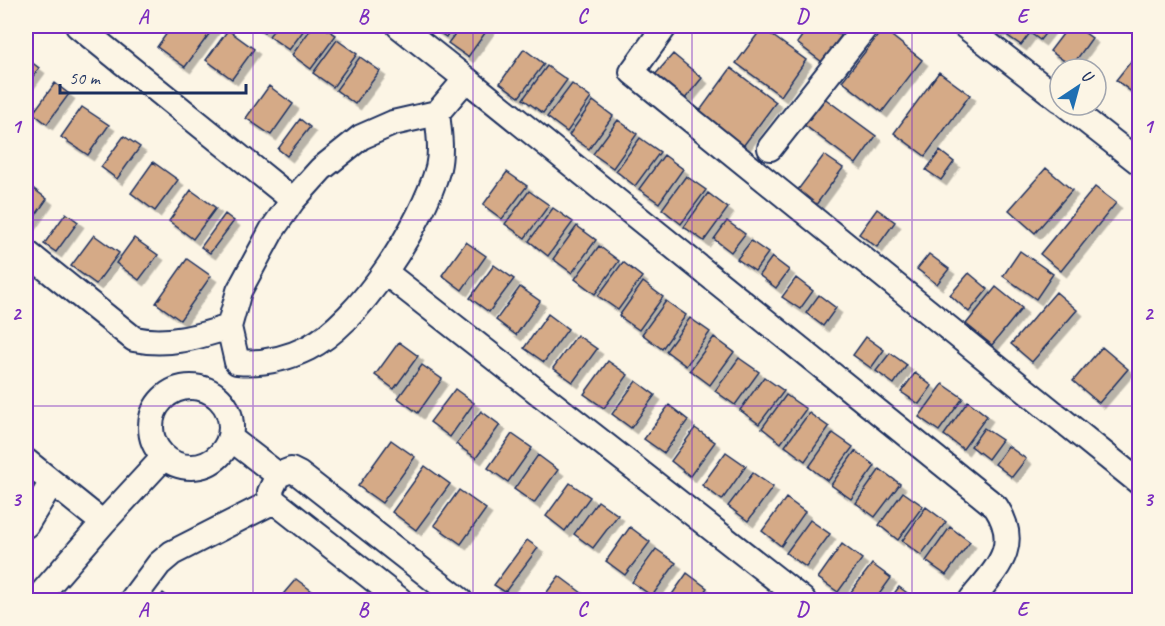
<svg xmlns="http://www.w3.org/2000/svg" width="1165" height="626" font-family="Caveat,sans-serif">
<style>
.building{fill:#d5aa87;stroke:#1b2f5e;stroke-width:1.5;filter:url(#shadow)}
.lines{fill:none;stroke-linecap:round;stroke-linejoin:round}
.street-casing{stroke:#1b2f5e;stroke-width:28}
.street{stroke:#fcf5e5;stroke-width:24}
.grid{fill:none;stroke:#7b2cbf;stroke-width:1.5;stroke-opacity:0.55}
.neatline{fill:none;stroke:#7b2cbf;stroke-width:2}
.grid-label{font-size:20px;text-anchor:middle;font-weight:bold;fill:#7b2cbf}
</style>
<defs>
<filter id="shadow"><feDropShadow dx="5.5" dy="5.5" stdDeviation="0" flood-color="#0004"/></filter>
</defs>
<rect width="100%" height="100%" fill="#fcf5e5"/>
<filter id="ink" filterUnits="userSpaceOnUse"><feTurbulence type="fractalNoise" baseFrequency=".0167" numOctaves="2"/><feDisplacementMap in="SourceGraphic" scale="12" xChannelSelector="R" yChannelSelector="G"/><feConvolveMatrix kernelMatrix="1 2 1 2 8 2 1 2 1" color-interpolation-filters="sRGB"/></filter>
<g filter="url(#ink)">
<path class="building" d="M172,26H215L185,67L157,47Z
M255,26H268L264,32Z
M277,26H307L289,50L269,36Z
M313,26H322L336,35L311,69L292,55Z
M430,26H455L446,37Z
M461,26H490L468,57L448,43Z
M809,26H827L841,36L822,62L797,43Z
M975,26H1003L989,43Z
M1007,26H1051L1040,40L1030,33L1021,45L1002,32Z
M1069,26H1075L1092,38L1072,66L1050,51Z
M762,28L806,60L781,96L736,63Z
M883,29L922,60L882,112L842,81Z
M228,30L254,49L232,79L206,60Z
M337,40L357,54L333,87L313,73Z
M524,49L544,64L519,97L500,83Z
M1140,50V94L1137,96L1116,80Z
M673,54L702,78L684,100L654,76Z
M360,57L380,71L355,104L336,90Z
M26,58L39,68L26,86Z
M547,66L567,80L543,113L523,99Z
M731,68L776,102L741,149L696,116Z
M939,72L970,95L925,156L894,133Z
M55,83L69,94L47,124L33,113Z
M572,84L591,98L567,132L547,117Z
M269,86L293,104L271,135L246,118Z
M823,97L876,136L856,164L803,124Z
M593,101L613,116L589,149L569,135Z
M82,107L109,125L88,155L61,137Z
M300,119L310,127L287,156L278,149Z
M618,120L637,134L613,168L593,154Z
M124,136L140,147L117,179L101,167Z
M640,138L660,152L635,186L616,171Z
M940,151L954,162L941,180L926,170Z
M664,155L683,169L659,203L639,189Z
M824,155L843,168L810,213L791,199Z
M153,162L178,180L155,211L131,193Z
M1046,168L1072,190L1035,233L1009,210Z
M507,172L527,186L502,219L483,205Z
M686,176L706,190L681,224L662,209Z
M26,183L47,199L26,229Z
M1095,187L1116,203L1061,271L1040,254Z
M191,190L216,208L193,239L169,221Z
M529,191L549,205L525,238L505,224Z
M708,193L728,208L704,241L684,227Z
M553,208L573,222L548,256L529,241Z
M877,209L895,222L877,247L859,234Z
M66,213L78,222L56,252L44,244Z
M225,214L234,221L210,253L201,247Z
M727,221L745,234L731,252L714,239Z
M577,226L596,240L572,273L553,259Z
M94,235L119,253L96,284L71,266Z
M134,238L158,255L139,280L116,263Z
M751,241L768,253L755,271L737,259Z
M466,242L486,256L462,290L442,275Z
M599,246L619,261L595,294L575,279Z
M1020,251L1053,274L1036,299L1003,276Z
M929,254L949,269L937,284L917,269Z
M772,257L789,270L776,288L759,275Z
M187,259L211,276L180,320L156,303Z
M623,262L642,277L618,310L598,296Z
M494,265L514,279L489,312L470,298Z
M969,273L988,289L969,312L950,295Z
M796,278L813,291L800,309L782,297Z
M643,282L663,297L639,330L619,316Z
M520,287L540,301L516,335L496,320Z
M996,287L1022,308L992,345L966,324Z
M1056,292L1077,310L1032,362L1011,344Z
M819,295L836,308L823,326L806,313Z
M666,301L686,315L662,349L642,334Z
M548,314L568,329L544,362L524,348Z
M690,318L710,332L686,366L666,351Z
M577,335L597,349L573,382L553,368Z
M714,337L734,352L710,385L690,370Z
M866,337L884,350L871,368L853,355Z
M399,342L418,356L394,389L375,375Z
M1102,347L1128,369L1099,403L1073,381Z
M890,353L907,365L894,384L876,371Z
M739,358L759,372L735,405L715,391Z
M608,361L628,375L604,408L584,394Z
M422,365L442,379L418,413L398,398Z
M915,373L932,386L919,404L901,392Z
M764,377L784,391L759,424L740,410Z
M636,381L655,395L631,428L612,414Z
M943,384L963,398L939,431L919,417Z
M455,389L474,403L450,437L430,422Z
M786,395L806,409L781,443L762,428Z
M968,401L987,416L963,449L944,435Z
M669,405L688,420L664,453L644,439Z
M481,411L500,425L476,458L456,444Z
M809,413L829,427L805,461L785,446Z
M695,428L715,442L690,476L671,461Z
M984,428L1002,440L988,459L971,446Z
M833,433L853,447L828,481L809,467Z
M512,434L532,448L508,482L488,468Z
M391,440L415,457L382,503L358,486Z
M1008,446L1026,459L1012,477L995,464Z
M855,451L875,466L851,499L831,485Z
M726,452L746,466L722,500L702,485Z
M538,455L558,470L534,503L514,489Z
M425,466L450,484L416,530L392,512Z
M880,469L900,484L875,517L856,503Z
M753,473L773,487L748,521L728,506Z
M570,483L590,497L565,531L546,516Z
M459,490L486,509L461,544L434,525Z
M903,492L923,506L898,540L879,525Z
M786,498L805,512L781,546L762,531Z
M598,501L618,515L593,548L574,534Z
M926,507L946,522L921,555L902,541Z
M810,520L830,534L806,567L786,553Z
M630,527L650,542L625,575L606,561Z
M950,527L970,542L946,575L926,561Z
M527,540L538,548L505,592L494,585Z
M842,544L862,559L838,592L818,578Z
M656,549L676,563L652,596L632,582Z
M872,564L891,578L875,600H852L847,597Z
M687,573L707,588L698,600H668Z
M559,576L582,593L576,600H541Z
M296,579L324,600H278Z
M899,587L917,600H889Z
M163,593L172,600H158Z"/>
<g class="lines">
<g class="street-casing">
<path id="street" d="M78,26L293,200
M665,26L632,72L1140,483
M965,26L1060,100
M466,79L996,507C1022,547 996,569 971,600
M1066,105L1140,163
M770,148L866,26
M26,252L134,339C168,346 197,337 229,327
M386,273L803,600
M237,362L229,327L239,291L272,230L293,200L321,169L361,137L393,123L437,113L466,79L399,26
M237,362C261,364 286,359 308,348C360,322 423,223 438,168C442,151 439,131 437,113
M151 427a40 40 0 1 1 80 0a40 40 0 1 1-80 0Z
M230,438L278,475
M26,461L103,523
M26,525L52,482
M36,600L103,523L164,457
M132,600L159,564L172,553L274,501
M400,600L274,501L270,492L278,475L291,470L299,474L460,600"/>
</g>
<use href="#street" class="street"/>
</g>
</g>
<path class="grid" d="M253,26V600M473,26V600M692,26V600M912,26V600M26,220H1140M26,406H1140"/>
<rect width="1165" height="626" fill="none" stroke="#fcf5e5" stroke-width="66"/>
<g transform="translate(1078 87) rotate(36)"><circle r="28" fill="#fcf5e5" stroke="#a2a6af" stroke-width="1.5"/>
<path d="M0-4.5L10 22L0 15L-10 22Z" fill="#1f6fb2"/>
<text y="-9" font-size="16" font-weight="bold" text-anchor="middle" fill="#1b2f5e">U</text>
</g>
<path d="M60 84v9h186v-9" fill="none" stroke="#1b2f5e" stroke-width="3"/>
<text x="69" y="84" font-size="18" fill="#1b2f5e" stroke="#fcf5e5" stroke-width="4.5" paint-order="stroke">50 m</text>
<rect x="33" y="33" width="1099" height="560" class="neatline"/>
<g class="grid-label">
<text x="143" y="23">A</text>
<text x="363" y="23">B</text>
<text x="582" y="23">C</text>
<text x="802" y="23">D</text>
<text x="1022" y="23">E</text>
<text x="16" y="133">1</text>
<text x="1148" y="133">1</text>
<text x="16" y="320">2</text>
<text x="1148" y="320">2</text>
<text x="16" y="506">3</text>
<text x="1148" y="506">3</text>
<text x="143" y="616">A</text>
<text x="363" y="616">B</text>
<text x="582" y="616">C</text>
<text x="802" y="616">D</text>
<text x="1022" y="616">E</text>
</g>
</svg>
